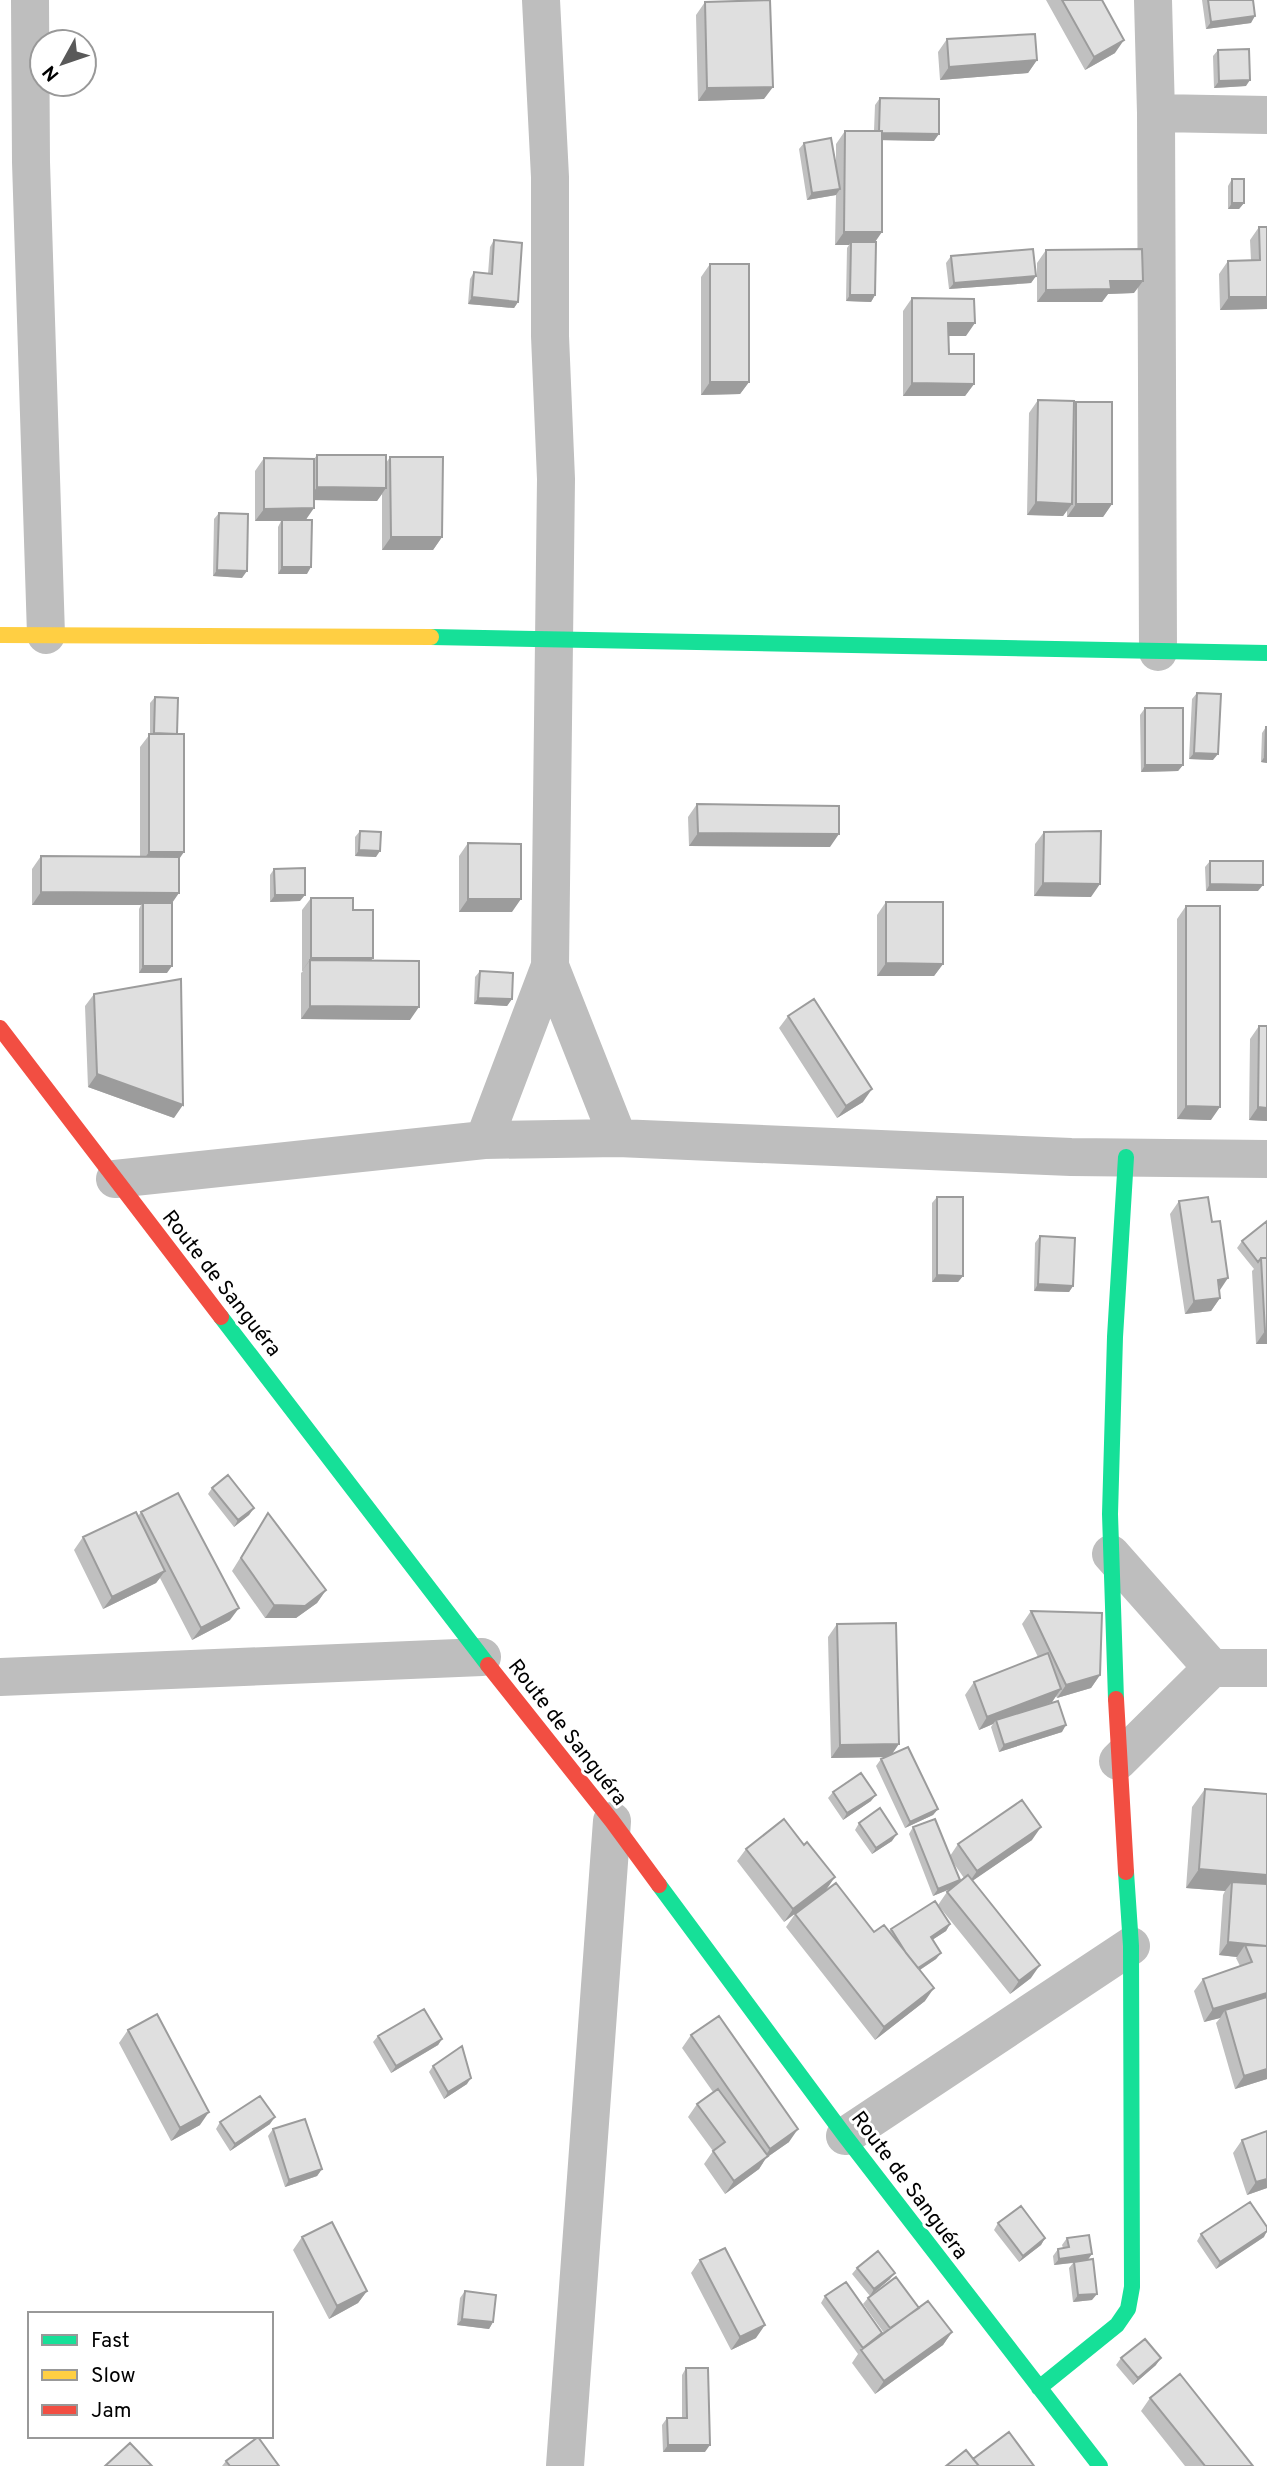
<svg xmlns="http://www.w3.org/2000/svg" width="1267" height="2466" font-family="Overpass,sans-serif">
<style>
.lines{fill:none;stroke-linecap:round;stroke-linejoin:round}
.street{stroke:#bebebe;stroke-width:38}
.fast{stroke:#16e098;stroke-width:16}
.slow{stroke:#ffcf43;stroke-width:16}
.jam{stroke:#f24e42;stroke-width:16}
.wall{fill:#c0c0c0;fill-rule:evenodd}
.shaded-wall{fill:#9c9c9c}
.building{fill:#dfdfdf;stroke:#9c9c9c;stroke-width:2}
.labels{text-anchor:middle;stroke-width:6;stroke-linejoin:round;paint-order:stroke}
.street-label{font-size:21px;fill:#000;stroke:#fff}
</style>
<rect width="100%" height="100%" fill="#fff"/>
<g class="lines">
<path class="street" d="M30,0L31,162L46,635
M1153,0L1156,113L1158,652
M1156,113L1267,115
M550,966L618,1138
M484,1140L550,966L556,479L550,336V177L541,0
M115,1179L484,1140L618,1138L1071,1157L1267,1159
M1111,1554L1212,1668
M0,1677L482,1657
M1118,1761L1212,1668H1267
M845,2136L1131,1946
M565,2466L612,1821"/>
<path class="fast" d="M431,637L1267,653
M221,1317L488,1665
M1116,1699L1110,1514L1115,1337L1126,1157
M659,1885L845,2136L1100,2466
M1039,2388L1117,2325L1128,2309L1132,2287L1131,1946L1126,1872"/>
<path class="slow" d="M0,635L431,637"/>
<path class="jam" d="M0,1028L221,1317
M488,1665L612,1821L659,1885
M1116,1699L1126,1872"/>
</g>
<path class="wall" d="M1046,0H1102L1115,53L1085,70Z
M1202,0H1253L1251,23L1206,29Z
M705,2L764,99L698,101L696,15Z
M947,39L1037,60L1028,73L940,80L938,52Z
M1218,50L1246,86L1214,88L1213,56Z
M880,98L934,141L882,140L875,242V295L871,302L846,301L847,248L849,245H835L836,195L807,200L799,149L804,143L836,163V144L845,131H874L875,105Z
M1232,179L1244,203L1239,209H1228V186Z
M1259,227H1267V309L1220,310L1219,274L1228,261L1251,260L1250,240Z
M494,240L518,302L514,308L468,304L470,279L474,272L488,274L490,247Z
M1046,250L1134,293L1108,294L1102,302H1037V263Z
M951,256L1036,276L1031,283L949,289L946,263Z
M710,264L749,382L740,394L701,395V277Z
M912,298L966,336H949V354L974,384L965,396H903V311Z
M1038,400L1074,406L1076,402L1112,504L1103,517H1067V510L1063,516L1027,515L1029,413Z
M317,455L386,463L390,457L442,537L433,550H382V494L377,501L314,500L306,520L307,574H278V527L281,521H255V471L264,458L314,459Z
M219,513L242,578L213,576L214,519Z
M1197,693L1213,760L1189,759L1192,699Z
M155,697L177,734L179,860L172,903L167,973H139V909L141,905H32V869L41,856L140,857V747L150,734V703Z
M1145,708L1183,765L1178,771L1141,772L1140,715Z
M1266,727L1267,763L1261,762L1262,733Z
M697,804L830,847L689,846L688,817Z
M360,831L376,857L355,856V837Z
M1044,832L1091,897L1034,896L1035,844Z
M468,843L512,912H459V856Z
M1210,861L1258,891H1206L1205,867Z
M274,869L300,901L270,902V875Z
M311,898L353,910L371,961L410,1020L301,1019V973L303,971H302V910Z
M886,902L943,964L934,976H877V915Z
M1186,906L1211,1120L1177,1119V919Z
M480,971L512,999L507,1006L474,1004L475,977Z
M94,994L174,1118L88,1087L85,1006Z
M788,1016L863,1102L837,1118L779,1028Z
M1259,1026H1267V1121L1249,1120L1250,1039Z
M937,1197L963,1276L958,1282H932V1203Z
M1179,1201L1219,1290L1220,1298L1211,1311L1185,1314L1170,1214Z
M1267,1221V1344H1256L1252,1271L1254,1269L1237,1248L1242,1241Z
M1040,1236L1073,1286L1069,1292L1034,1291L1035,1243Z
M212,1488L254,1508L249,1515L234,1527L208,1494Z
M141,1512L230,1620L192,1640L160,1578L156,1583L103,1609L74,1550L83,1537L138,1516Z
M268,1513L326,1590L317,1603L296,1618H265L232,1571Z
M1031,1611L1100,1675L1091,1688L1057,1698L1056,1696L1052,1702L1040,1706L1062,1732L999,1752L991,1727L993,1724L979,1730L965,1695L974,1682L1038,1657L1022,1624Z
M837,1624L892,1754L938,1809L933,1815L905,1828L876,1766L881,1759L885,1757L831,1758L828,1637Z
M1205,1789L1267,1794V2079L1235,2089L1216,2023L1220,2018L1204,2022L1194,1991L1203,1979L1240,1966L1236,1958L1237,1957L1219,1955L1223,1895L1225,1891L1186,1888L1192,1807Z
M833,1792L871,1801L843,1820L828,1798Z
M859,1823L892,1841L872,1854L855,1830Z
M913,1827L950,1856L958,1844L1032,1840L973,1880L1031,1978L1010,1994L938,1905L947,1892L952,1888L933,1896L909,1834ZM952,1861L964,1878L958,1884L960,1880Z
M804,1845L826,1890L784,1922L737,1861L746,1849Z
M795,1914L874,1932L889,1931L891,1929L950,1924L946,1931L932,1940L941,1953L936,1959L920,1970L925,2001L875,2040L786,1927Z
M128,2030L200,2125L171,2141L119,2043Z
M691,2035L789,2142L766,2158L759,2169L725,2194L704,2164L713,2151L688,2117L697,2104L713,2092L682,2048Z
M378,2036L442,2039L438,2045L391,2073L373,2042Z
M433,2066L467,2084L444,2099L429,2072Z
M220,2122L270,2124L230,2151L216,2129Z
M273,2129L322,2169L317,2176L285,2187L268,2136Z
M1242,2140L1267,2188L1247,2195L1233,2153Z
M998,2223L1045,2238L1041,2245L1019,2262L994,2230Z
M1201,2234L1264,2237L1216,2269L1197,2241Z
M302,2237L367,2291L358,2303L329,2319L293,2250Z
M1067,2238L1088,2260L1092,2300L1073,2302L1069,2268L1073,2263L1054,2265L1053,2256L1058,2249L1063,2248L1062,2245Z
M700,2260L756,2338L731,2350L691,2273Z
M857,2268L890,2279L870,2296L852,2274Z
M465,2291L493,2322L489,2329L457,2325L460,2298Z
M825,2296L882,2333H884L863,2304L868,2298L919,2308L952,2332L943,2345L875,2394L852,2363L858,2354L821,2303Z
M1121,2358L1156,2365L1133,2385L1116,2365Z
M686,2368L705,2452H663L662,2425L667,2418H682V2375Z
M1150,2398L1253,2466H1185L1141,2411Z
M226,2461L279,2466H222Z"/>
<path class="shaded-wall" d="M1255,16L1251,23L1206,29L1211,22Z
M1124,40L1115,53L1085,70L1094,57Z
M1037,60L1028,73L940,80L949,67Z
M1250,80L1246,86L1214,88L1219,81Z
M773,87L764,99L698,101L707,88Z
M879,133L939,134L934,141L874,140Z
M840,189L836,195L807,200L812,193Z
M1232,203H1244L1239,209H1228Z
M844,232H882L873,245L851,242L849,245H835Z
M1036,276L1031,283L949,289L954,283Z
M1110,281H1143L1134,293L1108,294L1102,302H1037L1046,290Z
M850,295H875L871,302L846,301Z
M472,297L518,302L514,308L468,304Z
M1229,297H1267V309L1220,310Z
M948,323H975L966,336H939Z
M710,382H749L740,394L701,395Z
M912,383L974,384L965,396H903Z
M317,487L386,488L377,501L308,500Z
M1036,502L1072,504L1063,516L1027,515Z
M1076,504H1112L1103,517H1067Z
M314,508L305,521H255L264,509Z
M391,537H442L433,550H382Z
M282,567H311L307,574H278Z
M217,570L247,571L242,578L213,576Z
M1194,753L1218,754L1213,760L1189,759Z
M1265,756H1267V763L1261,762Z
M1145,765H1183L1178,771L1141,772Z
M698,833L839,834L830,847L689,846Z
M359,850L380,851L376,857L355,856Z
M149,852H184L175,865H140Z
M1043,883L1100,884L1091,897L1034,896Z
M1210,884L1263,885L1258,891H1206Z
M41,892L179,893L170,906L143,903L141,905H32Z
M275,895H305L300,901L270,902Z
M468,899H521L512,912H459Z
M311,958H373L364,971L310,960L302,971Z
M886,963L943,964L934,976H877Z
M143,966H172L167,973H139Z
M478,998L512,999L507,1006L474,1004Z
M310,1006L419,1007L410,1020L301,1019Z
M97,1074L183,1105L174,1118L88,1087Z
M872,1089L863,1102L837,1118L846,1106Z
M1186,1106L1220,1107L1211,1120L1177,1119Z
M1258,1107L1267,1108V1121L1249,1120Z
M937,1275L963,1276L958,1282H932Z
M1228,1278L1220,1290L1218,1280Z
M1038,1284L1073,1286L1069,1292L1034,1291Z
M1220,1298L1211,1311L1185,1314L1194,1301Z
M1265,1331H1267V1344H1256Z
M254,1508L249,1515L234,1527L238,1520Z
M165,1571L156,1583L103,1609L112,1597Z
M326,1590L317,1603L296,1618H265L274,1605Z
M239,1608L230,1620L192,1640L201,1628Z
M1100,1675L1091,1688L1057,1698L1066,1685Z
M1061,1689L1052,1702L996,1723V1720L993,1724L979,1730L987,1717Z
M1066,1725L1062,1732L999,1752L1004,1745Z
M899,1744L890,1757L831,1758L840,1745Z
M876,1795L871,1801L843,1820L847,1813Z
M938,1809L933,1815L905,1828L910,1822Z
M1041,1827L1032,1840L968,1884L977,1871Z
M897,1834L892,1841L872,1854L876,1848Z
M1199,1869L1267,1875V1894L1232,1882L1225,1891L1186,1888Z
M835,1877L826,1890L784,1922L793,1909Z
M960,1880L955,1887L933,1896L938,1889Z
M950,1924L946,1931L926,1944L931,1937Z
M1228,1942L1267,1946L1245,1945L1237,1957L1219,1955Z
M941,1953L936,1959L912,1975L916,1968Z
M1040,1965L1031,1978L1010,1994L1019,1981Z
M934,1988L925,2001L875,2040L884,2027Z
M1267,1993V2004L1225,2010L1220,2018L1204,2022L1213,2009Z
M442,2039L438,2045L391,2073L396,2066Z
M1267,2069V2079L1235,2089L1244,2076Z
M471,2078L467,2084L444,2099L448,2092Z
M209,2112L200,2125L171,2141L180,2128Z
M275,2117L270,2124L230,2151L235,2144Z
M798,2129L789,2142L766,2158L759,2169L725,2194L734,2181L763,2159L770,2149Z
M322,2169L317,2176L285,2187L289,2180Z
M1267,2179V2188L1247,2195L1256,2182Z
M1267,2231L1264,2237L1216,2269L1220,2262Z
M1045,2238L1041,2245L1019,2262L1023,2256Z
M1092,2254L1087,2261L1054,2265L1059,2259Z
M895,2273L890,2279L870,2296L874,2289Z
M367,2291L358,2303L329,2319L337,2306Z
M1097,2294L1092,2300L1073,2302L1078,2295Z
M462,2319L493,2322L489,2329L457,2325Z
M765,2325L756,2338L731,2350L740,2337Z
M952,2332L943,2345L875,2394L884,2381Z
M1161,2358L1156,2365L1133,2385L1138,2378Z
M668,2445H710L705,2452H663Z"/>
<path class="building" d="M770,0L773,87L707,88L705,2Z
M1062,0H1102L1124,40L1094,57Z
M1208,0H1253L1255,16L1211,22Z
M1035,34L1037,60L949,67L947,39Z
M1249,49L1250,80L1219,81L1218,50Z
M880,98L939,99V134L882,133V131H879Z
M845,131H882V232H844Z
M831,138L840,189L812,193L804,143Z
M1232,179H1244V203H1232Z
M1259,227H1267V297H1229L1228,261L1260,260Z
M494,240L522,243L518,302L472,297L474,272L492,274Z
M851,242H876L875,295H850Z
M1033,249L1036,276L954,283L951,256Z
M1142,249L1143,281H1110L1111,289L1046,290V250Z
M710,264H749V382H710Z
M912,298L974,299L975,323H948L949,354H974V384L912,383Z
M1038,400L1074,401L1072,504L1036,502Z
M1076,402H1112V504H1076Z
M317,455H386V488L317,487Z
M390,457H443L442,537H391Z
M264,458L314,459V508L264,509Z
M219,513L248,514L247,571L217,570Z
M282,520H312L311,567H282Z
M1197,693L1221,694L1218,754L1194,753Z
M155,697L178,698L177,734L154,733Z
M1145,708H1183V765H1145Z
M1266,727H1267V756H1265Z
M149,734H184V852H149Z
M697,804L839,806V834L698,833Z
M360,831L381,832L380,851L359,850Z
M1101,831L1100,884L1043,883L1044,832Z
M468,843L521,844V899H468Z
M41,856L179,857V893L41,892Z
M1210,861H1263V885L1210,884Z
M305,868V895H275L274,869Z
M311,898H353V910H373V958H311Z
M886,902H943V964L886,963Z
M143,903H172V966H143Z
M1186,906H1220V1107L1186,1106Z
M310,960L419,961V1007L310,1006Z
M480,971L513,973L512,999L478,998Z
M181,979L183,1105L97,1074L94,994Z
M814,999L872,1089L846,1106L788,1016Z
M1259,1026H1267V1108L1258,1107Z
M937,1197H963V1276L937,1275Z
M1208,1197L1212,1222L1220,1221L1228,1278L1218,1280L1220,1298L1194,1301L1179,1201Z
M1267,1221V1258H1261L1258,1262L1242,1241Z
M1040,1236L1075,1238L1073,1286L1038,1284Z
M1261,1258H1267V1331H1265Z
M228,1475L254,1508L238,1520L212,1488Z
M178,1493L239,1608L201,1628L141,1512Z
M136,1512L165,1571L112,1597L83,1537Z
M268,1513L326,1590L305,1606L274,1605L241,1558Z
M1031,1611L1102,1613L1100,1675L1066,1685Z
M896,1623L899,1744L840,1745L837,1624Z
M1048,1653L1061,1689L987,1717L974,1682Z
M1058,1701L1066,1725L1004,1745L996,1720Z
M908,1747L938,1809L910,1822L881,1759Z
M861,1773L876,1795L847,1813L833,1792Z
M1205,1789L1267,1794V1875L1199,1869Z
M1022,1800L1041,1827L977,1871L958,1844Z
M880,1808L897,1834L876,1848L859,1823Z
M784,1819L804,1845L807,1842L835,1877L793,1909L746,1849Z
M935,1819L960,1880L938,1889L913,1827Z
M968,1875L1040,1965L1019,1981L947,1892Z
M1232,1882L1267,1884V1946L1228,1942Z
M836,1883L874,1932L884,1925L934,1988L884,2027L795,1914Z
M935,1901L950,1924L931,1937L941,1953L918,1968L906,1953L891,1929Z
M1245,1945L1267,1946V1993L1213,2009L1203,1979L1252,1962Z
M1267,1997V2069L1244,2076L1225,2010Z
M424,2009L442,2039L396,2066L378,2036Z
M157,2014L209,2112L180,2128L128,2030Z
M719,2016L798,2129L770,2149L691,2035Z
M462,2046L471,2078L448,2092L433,2066Z
M718,2089L768,2156L734,2181L713,2151L725,2142L697,2104Z
M260,2096L275,2117L235,2144L220,2122Z
M305,2119L322,2169L289,2180L273,2129Z
M1267,2131V2179L1256,2182L1242,2140Z
M1250,2202L1267,2227V2231L1220,2262L1201,2234Z
M1021,2206L1045,2238L1023,2256L998,2223Z
M332,2222L367,2291L337,2306L302,2237Z
M1089,2235L1092,2254L1059,2259L1058,2249L1069,2247L1067,2238Z
M725,2248L765,2325L740,2337L700,2260Z
M878,2251L895,2273L874,2289L857,2268Z
M1093,2259L1097,2294L1078,2295L1074,2262Z
M896,2277L919,2308L890,2328L868,2298Z
M846,2282L882,2333L863,2348L825,2296Z
M465,2291L496,2295L493,2322L462,2319Z
M928,2301L952,2332L884,2381L861,2350Z
M1145,2339L1161,2358L1138,2378L1121,2358Z
M686,2368H708L710,2445H668L667,2418H687Z
M1180,2374L1253,2466H1205L1150,2398Z
M1009,2432L1034,2466H979L973,2459Z
M258,2437L279,2466H230L226,2461Z
M130,2443L152,2466H105Z
M966,2450L979,2466H946Z"/>
<g class="labels">
<g class="street-label">
<text transform="translate(222 1283) rotate(52)" y="7">Route de Sanguéra</text>
<text transform="translate(568 1732) rotate(52)" y="7">Route de Sanguéra</text>
<text transform="translate(910 2185) rotate(53)" y="7">Route de Sanguéra</text>
</g>
</g>
<rect x="28" y="2312" width="245" height="126" fill="#ffffff" stroke="#999999" stroke-width="2"/>
<rect x="42" y="2335" width="35" height="10" fill="#16e098" stroke="#999999" stroke-width="2"/>
<text x="91" y="2347" font-size="21" fill="#000000">Fast</text>
<rect x="42" y="2370" width="35" height="10" fill="#ffcf43" stroke="#999999" stroke-width="2"/>
<text x="91" y="2382" font-size="21" fill="#000000">Slow</text>
<rect x="42" y="2405" width="35" height="10" fill="#f24e42" stroke="#999999" stroke-width="2"/>
<text x="91" y="2417" font-size="21" fill="#000000">Jam</text>
<g transform="translate(63 63) rotate(230)"><circle r="33" fill="#ffffff" stroke="#999999" stroke-width="2"/>
<path d="M0-5L12 26L0 18L-12 26Z" fill="#595959"/>
<text y="-10" font-size="19" font-weight="bold" text-anchor="middle" fill="#000000">N</text>
</g>
</svg>
